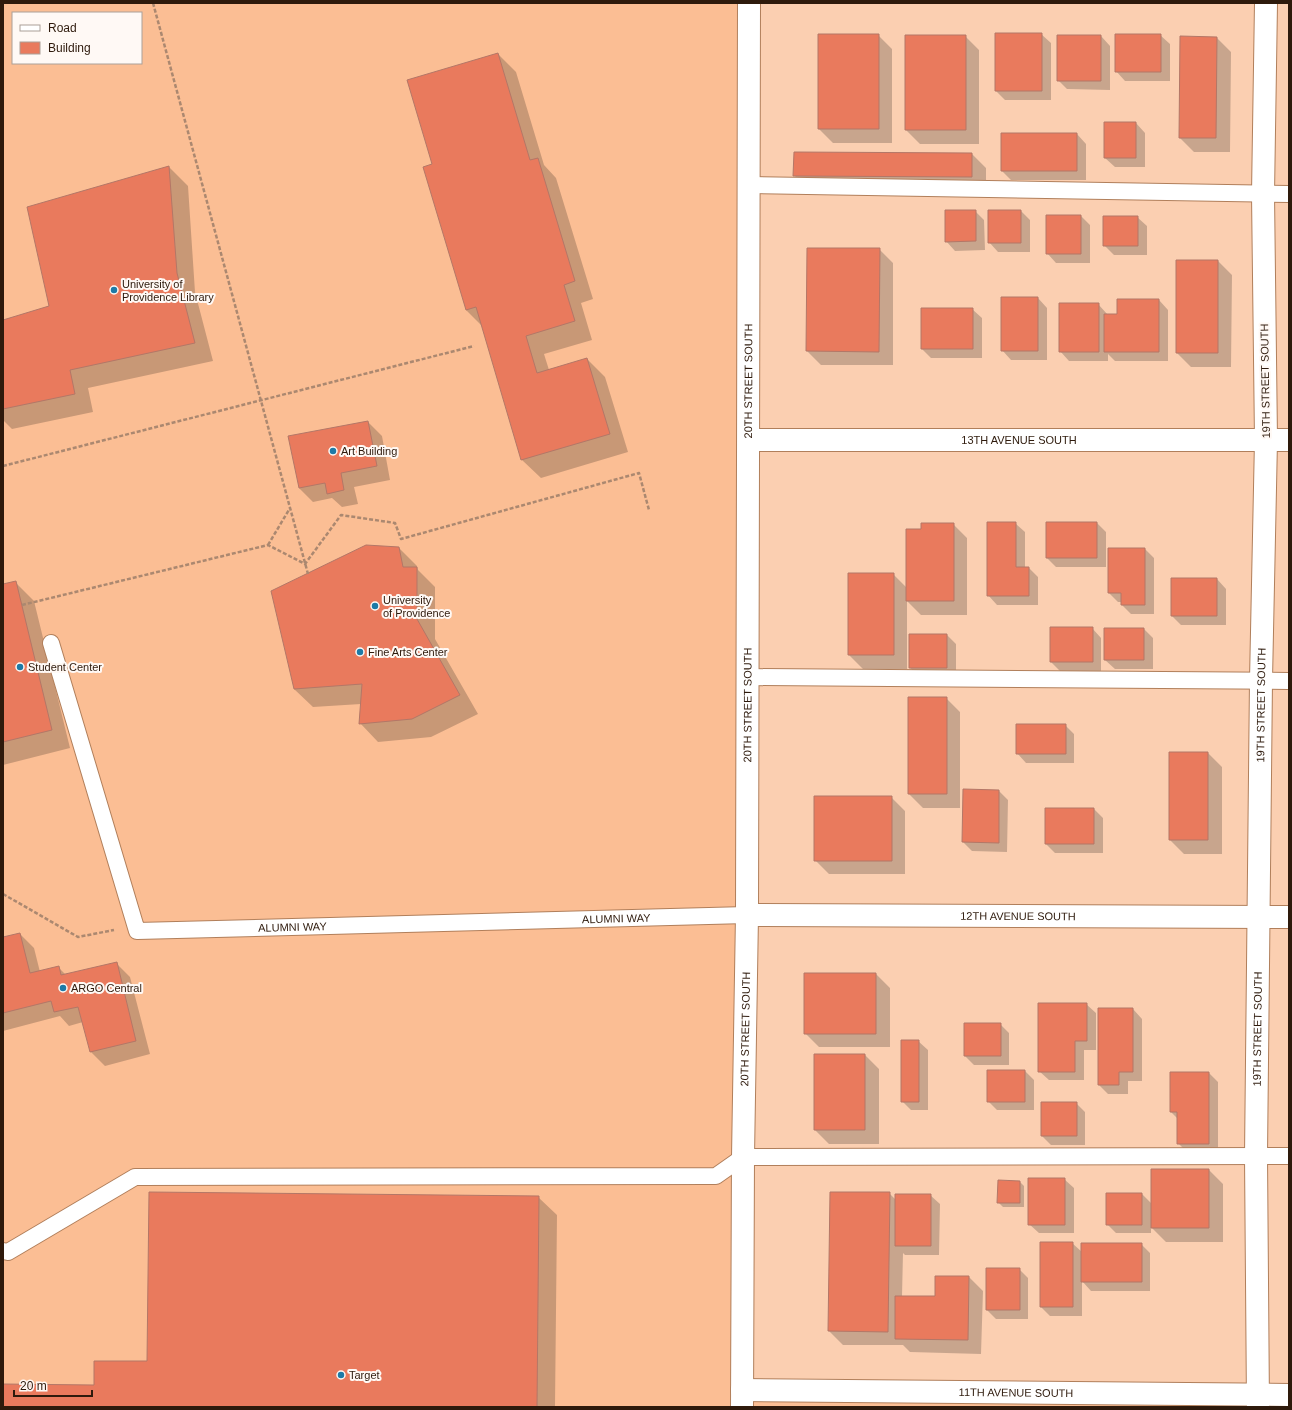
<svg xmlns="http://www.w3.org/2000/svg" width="1292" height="1410" font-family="Arial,sans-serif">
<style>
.built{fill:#fbbe94;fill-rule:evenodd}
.shadow{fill:#0003}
.building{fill:#e97a5d;stroke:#b37767}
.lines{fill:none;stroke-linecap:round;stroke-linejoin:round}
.lane-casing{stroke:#b17f5b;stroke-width:18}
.street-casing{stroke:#b17f5b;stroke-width:24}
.secondary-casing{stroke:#b17f5b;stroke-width:24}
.path{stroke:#ab8870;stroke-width:2.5;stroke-dasharray:4 2;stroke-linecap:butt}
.lane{stroke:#fff;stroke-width:16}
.street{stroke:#fff;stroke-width:22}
.secondary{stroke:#fff;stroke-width:22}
.poi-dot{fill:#1d7aa7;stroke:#fff9f5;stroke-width:1.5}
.labels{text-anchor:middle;stroke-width:4;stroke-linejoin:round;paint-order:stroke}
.poi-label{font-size:11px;fill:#2e1a0c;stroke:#fff9f5;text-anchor:start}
.street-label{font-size:11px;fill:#2e1a0c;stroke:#fff9f5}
</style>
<rect width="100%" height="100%" fill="#fbcfb1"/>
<path class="built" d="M3,3H752L742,1390L1289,1395V1407H3ZM13,13H141V63H13Z"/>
<path class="shadow" d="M996,34H1041L1051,43V100H1005L996,91Z
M819,35H878L892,49V143H833L819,129Z
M1160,35L1170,44V81H1125L1116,71Z
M965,36L979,50V144H920L906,130Z
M1101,36L1110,46V90L1067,89L1058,80Z
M1217,38L1231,52L1230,152H1194L1180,138Z
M498,54L516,72L544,165L556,178L593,299L581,303L592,340L544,354L549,370L587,359L605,377L628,452L541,478L522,460L482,326L466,310L433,165Z
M1136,123L1145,133V167H1115L1105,158Z
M1002,134H1077L1086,144V180H1011L1002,171Z
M972,154L986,168V190L808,189L794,175Z
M169,167L188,186L195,292L213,361L88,388L93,412L12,429L3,420V321L51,307L28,208Z
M975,211L984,220L985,250L955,251L946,241Z
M1021,211L1030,220V252H998L989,242Z
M1081,216L1090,225V263H1056L1047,253Z
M1137,217L1147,226V255H1114L1104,245Z
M879,249L893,263V365H821L807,351Z
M1218,261L1232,275L1231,367H1191L1177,353Z
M1002,298H1038L1047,308V360H1011L1002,350Z
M1159,300L1168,310V361H1115L1108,354V361H1069L1060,351L1098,304L1108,315H1118Z
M972,309L982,318V358H931L922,349Z
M368,422L382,436L390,480L354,487L358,504L342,507L332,498L313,502L299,488Z
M1015,523L1025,532V568H1029L1038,577V605H997L988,595Z
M1097,523L1106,532V567H1056L1047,558Z
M953,524L967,538V615H921L907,601V669H863L849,655L893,574L907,588L922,530Z
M399,548L417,566L418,570L435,587V639L478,714L431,737L378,742L360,723L361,704L313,707L294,689Z
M1144,548L1154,558V614H1131L1122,605V602H1118L1109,593Z
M1217,579L1226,589V625H1181L1172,616Z
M15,582L34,601L70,748L3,765V585Z
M1092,628L1101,638V671H1060L1051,662Z
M1144,629L1153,638V669H1115L1105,660Z
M910,635H947L956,644V677H920L910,668Z
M946,698L960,712V808H923L909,794Z
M1065,725L1074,734V763H1026L1017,753Z
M1208,753L1222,767V854H1184L1170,840Z
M999,791L1008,800L1007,852L972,851L963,842Z
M891,797L905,811V874H829L815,860Z
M1094,809L1103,818V853H1055L1046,844Z
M20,934L34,948L40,972L58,967L66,975L116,963L130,977L150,1054L105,1066L91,1052L83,1022L69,1026L60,1016L3,1031V938Z
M876,974L890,988V1047H819L805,1033Z
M1086,1004L1096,1013V1050H1084V1080H1049L1039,1071Z
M1099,1009H1133L1142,1019V1081H1128V1094H1108L1099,1085Z
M1000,1024L1009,1033V1065H974L965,1056Z
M918,1041L928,1050V1110H911L902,1101Z
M865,1055L879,1069V1144H829L815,1130Z
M1025,1071L1034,1080V1110H997L988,1101Z
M1171,1073H1209L1218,1082V1153H1188L1178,1143V1119L1171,1112Z
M1076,1103L1085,1112V1145H1051L1042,1136Z
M1209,1170L1223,1184V1242H1166L1151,1227V1233H1116L1107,1224V1194H1142L1152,1204Z
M1064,1179L1074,1188V1233H1039L1029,1224Z
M1020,1182L1024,1186V1207H1003L998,1202Z
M889,1193L896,1200L930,1195L940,1204L939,1255H905L903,1253L902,1297H936L969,1277L983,1291L981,1354L910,1352L903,1345H843L829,1331Z
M538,1197L557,1215L555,1407H3V1385L95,1386Z
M1072,1243L1082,1252L1141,1244L1150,1253V1291H1091L1082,1281V1316H1050L1041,1307Z
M1019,1269L1028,1278V1319H996L987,1310Z"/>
<path class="building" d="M995,33H1042V91H995Z
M818,34H879V129H818Z
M1115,34H1161V72H1115Z
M905,35H966V130H905Z
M1057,35H1101V81H1057Z
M1180,36L1217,37L1216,138H1179Z
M498,53L530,160L538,158L575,281L564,285L575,321L526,336L537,373L587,358L610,434L521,460L476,307L466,310L423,167L432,164L407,80Z
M1104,122H1136V158H1104Z
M1001,133H1077V171H1001Z
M794,152L972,153V177L793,176Z
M169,166L177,273L195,343L70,370L75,394L3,409V320L49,306L27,207Z
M945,210H976V241L945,242Z
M988,210H1021V243H988Z
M1046,215H1081V254H1046Z
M1103,216H1138V246H1103Z
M807,248H880L879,352L806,351Z
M1176,260H1218V353H1176Z
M1001,297H1038V351H1001Z
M1117,299H1159V352H1104V314H1117Z
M1059,303H1099V352H1059Z
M921,308H973V349H921Z
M368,421L377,466L341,473L344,490L327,494L325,483L299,488L288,436Z
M987,522H1016V567H1029V596H987Z
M1046,522H1097V558H1046Z
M921,523H954V601H906V529H921Z
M366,545L399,547L403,567H417V619L460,695L412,719L359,724L362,684L294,689L271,591Z
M1108,548H1145V605H1121V593H1108Z
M848,573H894V655H848Z
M1171,578H1217V616H1171Z
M16,581L52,730L3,742V584Z
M1050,627H1093V662H1050Z
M1104,628H1144V660H1104Z
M909,634H947V668H909Z
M908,697H947V794H908Z
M1016,724H1066V754H1016Z
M1169,752H1208V840H1169Z
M963,789L999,790V843L962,842Z
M814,796H892V861H814Z
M1045,808H1094V844H1045Z
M20,933L30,973L59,966L61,975L117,962L136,1041L90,1052L78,1007L54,1012L51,1001L3,1013V937Z
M804,973H876V1034H804Z
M1038,1003H1087V1041H1075V1072H1038Z
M1098,1008H1133V1072H1119V1085H1098Z
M964,1023H1001V1056H964Z
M901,1040H919V1102H901Z
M814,1054H865V1130H814Z
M987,1070H1025V1102H987Z
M1170,1072H1209V1144H1177V1112H1170Z
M1041,1102H1077V1136H1041Z
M1151,1169H1209V1228H1151Z
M1028,1178H1065V1225H1028Z
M998,1180L1020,1181V1203H997Z
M149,1192L539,1196L537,1407H3V1384L94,1385V1361H147Z
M830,1192H890L888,1332L828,1331Z
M1106,1193H1142V1225H1106Z
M895,1194H931V1246H895Z
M1040,1242H1073V1307H1040Z
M1081,1243H1142V1282H1081Z
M986,1268H1020V1310H986Z
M935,1276H969L968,1340L895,1339V1296H935Z"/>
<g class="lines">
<g class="lane-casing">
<g id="lane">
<path d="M749,185L1289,194"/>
<path id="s1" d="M51,643L137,931L747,915"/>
<path d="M747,677L1289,681"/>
<path d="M3,1251L8,1252L135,1177L716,1176L743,1157L1289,1156"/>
</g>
</g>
<g class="street-casing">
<g id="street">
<path id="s2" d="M747,915L1289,917"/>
<path id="s3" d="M742,1390L1289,1395"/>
<path id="s4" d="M1258,1407L1256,1156L1261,680L1266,440L1263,194L1266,3"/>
</g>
</g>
<g class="secondary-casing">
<g id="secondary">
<path id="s5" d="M749,440H1289"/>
<path id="s6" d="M742,1407L743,1157L747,915L749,3"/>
</g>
</g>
<path class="path" d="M153,3L308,574
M3,466L474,346
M268,545L290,508
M22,605L268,545L305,564L341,515L395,523L401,539L639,473L649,510
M3,894L78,937L114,930"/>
<use href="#lane" class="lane"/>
<use href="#street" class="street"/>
<use href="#secondary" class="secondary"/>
</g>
<g class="poi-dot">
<circle cx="114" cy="290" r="4"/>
<circle cx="333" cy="451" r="4"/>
<circle cx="375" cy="606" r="4"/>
<circle cx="360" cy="652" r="4"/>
<circle cx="20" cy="667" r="4"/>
<circle cx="63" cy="988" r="4"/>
<circle cx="341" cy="1375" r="4"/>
</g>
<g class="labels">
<g class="poi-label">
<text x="122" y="288">University of<tspan x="122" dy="13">Providence Library</tspan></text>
<text x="341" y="455">Art Building</text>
<text x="383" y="604">University<tspan x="383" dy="13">of Providence</tspan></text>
<text x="368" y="656">Fine Arts Center</text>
<text x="28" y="671">Student Center</text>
<text x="71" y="992">ARGO Central</text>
<text x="349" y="1379">Target</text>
</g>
<g class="street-label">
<text dy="4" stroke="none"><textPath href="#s6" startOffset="1026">20TH STREET SOUTH</textPath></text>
<text transform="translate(1265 381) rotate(-91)" y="4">19TH STREET SOUTH</text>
<text dy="4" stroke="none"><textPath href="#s5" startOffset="270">13TH AVENUE SOUTH</textPath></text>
<text dy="4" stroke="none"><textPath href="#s6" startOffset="702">20TH STREET SOUTH</textPath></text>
<text dy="4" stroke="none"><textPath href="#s4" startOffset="702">19TH STREET SOUTH</textPath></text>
<text dy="4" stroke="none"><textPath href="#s2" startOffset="271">12TH AVENUE SOUTH</textPath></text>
<text dy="4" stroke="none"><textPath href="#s1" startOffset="780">ALUMNI WAY</textPath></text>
<text dy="4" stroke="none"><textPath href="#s1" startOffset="456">ALUMNI WAY</textPath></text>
<text dy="4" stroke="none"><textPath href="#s6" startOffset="378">20TH STREET SOUTH</textPath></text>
<text dy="4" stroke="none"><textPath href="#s4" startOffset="378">19TH STREET SOUTH</textPath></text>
<text dy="4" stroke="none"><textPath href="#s3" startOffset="274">11TH AVENUE SOUTH</textPath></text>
</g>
</g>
<rect width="1292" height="1410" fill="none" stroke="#2e1a0c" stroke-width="8"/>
<rect x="12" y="12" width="130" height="52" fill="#fff9f5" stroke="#aba098"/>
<rect x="20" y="25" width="20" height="6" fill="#ffffff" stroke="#aba098"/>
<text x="48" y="32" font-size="12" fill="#2e1a0c">Road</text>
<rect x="20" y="42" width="20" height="12" fill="#e97a5d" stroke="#aba098"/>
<text x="48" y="52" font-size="12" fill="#2e1a0c">Building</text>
<path d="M14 1390v6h78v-6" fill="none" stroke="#2e1a0c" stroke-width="2"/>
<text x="20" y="1390" font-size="12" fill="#2e1a0c" stroke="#fff9f5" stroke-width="3" paint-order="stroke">20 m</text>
</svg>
